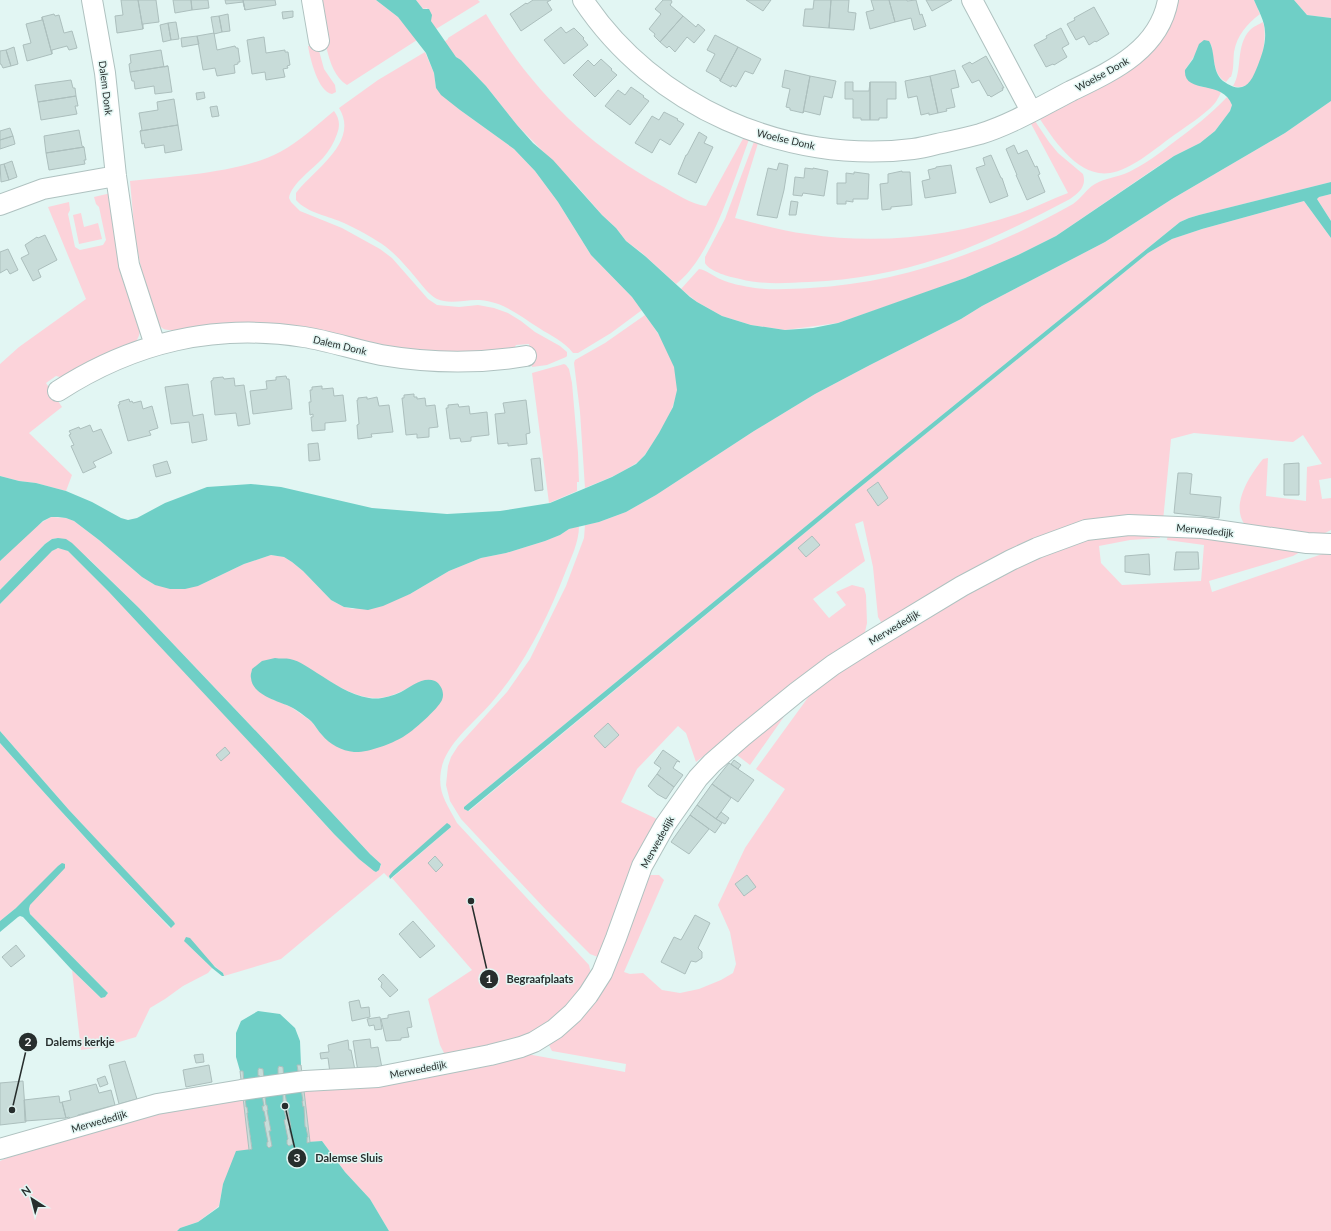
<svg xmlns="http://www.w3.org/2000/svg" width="1331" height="1231" font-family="Lato,sans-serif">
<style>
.green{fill:#fcd3da;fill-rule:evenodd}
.water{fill:#6fcfc6}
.building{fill:#c8dcd9;stroke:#acbfbd}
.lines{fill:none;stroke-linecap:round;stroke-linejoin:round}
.minor-casing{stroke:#afc2c0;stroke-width:22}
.minor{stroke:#fff;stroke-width:20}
.labels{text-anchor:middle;stroke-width:3;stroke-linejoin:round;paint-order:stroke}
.street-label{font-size:10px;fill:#272e2d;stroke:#e2f6f3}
.leader{fill:none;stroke:#272e2d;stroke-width:1.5}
.callout-dot{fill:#272e2d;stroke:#e2f6f3;stroke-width:1.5}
.mark-label{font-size:12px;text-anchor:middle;font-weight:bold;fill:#fff}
.callout-label{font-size:11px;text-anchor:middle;font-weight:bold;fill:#272e2d;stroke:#e2f6f3;stroke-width:3;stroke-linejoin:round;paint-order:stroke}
</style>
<rect width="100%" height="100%" fill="#e2f6f3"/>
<path class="green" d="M319,0H376L398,17L417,40L347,85C324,71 324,24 319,0Z
M416,0H478L480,2L436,29L431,21L427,8L423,9Z
M1174,0H1254L1260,14C1247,24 1237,35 1234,52C1233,61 1234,69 1231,77H1230L1226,82C1213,75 1214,57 1211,44L1195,55L1185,70L1201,87H1209L1221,92C1220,95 1218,98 1217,100C1211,111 1181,130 1170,138C1154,150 1130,170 1110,173C1078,178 1053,139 1038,116L1124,70Z
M1294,0H1331V18L1307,15Z
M486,14C531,88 586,145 662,186C676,194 691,204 706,206L745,135L750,137C734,178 712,257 676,284L642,253L626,241L616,228L602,215L577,186L517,125L486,86L461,60L456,57L444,42L448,39V38Z
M1263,22C1268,36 1261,70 1251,82C1246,87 1239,88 1233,86C1243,70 1235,46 1250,30C1254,26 1258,25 1263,22Z
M317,44L318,47L324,69L335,85L336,92L332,94C318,92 310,58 308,46Z
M425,52L434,73L436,88L460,110L514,149L535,171L558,202L591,255L632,297L642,310L611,333L578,353H573C564,341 551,336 539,328C520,316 504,302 480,300C466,299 450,305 437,299C429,295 422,285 416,278C405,265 395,253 382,244C370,236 357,229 344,223C329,216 307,213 296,200V193C314,169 360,142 339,108L378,80Z
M1227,97L1230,100L1232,105L1230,111L1215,131L1200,143L1174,156L1154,169L1056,236L1018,255L965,278L916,296L838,323L785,330L751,325L722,316L697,302L681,289L699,269C706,270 713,276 720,279C731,284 743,286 755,288C773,290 792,289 810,288C903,283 992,250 1073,204C1082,198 1086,189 1095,184C1105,178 1118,177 1129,172C1145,164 1160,153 1174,142C1193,128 1211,114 1227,97Z
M1331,101V182L1199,215L1189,218L1180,222L851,489L464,807V809L469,811L853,493L1148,253L1172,239L1202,229L1304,201L1331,238V478L1319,480L1322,499L1331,498V530L1317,537L1245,525C1230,505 1250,475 1263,459L1268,458L1266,496L1306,501L1307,467L1322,464L1303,435L1293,442L1194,433L1171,439L1163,521L1106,519L885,624L881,622L878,617L873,567L863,521L855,524L865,561L813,599L829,618L846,605L836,592L852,585L864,588L866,595L867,623L865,632L860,640L818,668L696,762L686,733L678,726L637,769L621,802L657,819L600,953L598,957L590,954L547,911L461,819L450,801L446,785L448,766L451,757L458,746L507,692L530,659L566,586L584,538L585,525L599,522L626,512L656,495L754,431L815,394L870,365L961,319L982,306L1105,242L1172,199L1285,133Z
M334,111C340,119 340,126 337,134C334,143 329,151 323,158C313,169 291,184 289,198L291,202L300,211L342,228L380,249L392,258L428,299L437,305L459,307L478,305L494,308L508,313L521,321L535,332L560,346L567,352V356L566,357L547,365L532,367L529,344L516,345L512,352L459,354L172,334L171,330C165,330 162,329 158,324L141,268L135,237L130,181C175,176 240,173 280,152C300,141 317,125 334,111Z
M1033,118L1049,142L1058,153L1083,174C1087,186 1079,193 1070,199C1028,221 986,243 940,258C898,272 854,280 809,282C786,283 763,285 740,279C730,277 710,272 705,263V257L725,219L755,139L759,140L735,218C759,224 783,231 807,234C879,245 951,237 1020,213C1036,207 1052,199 1068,193L1029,120Z
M111,193L140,327C140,334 139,337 135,343L64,378L56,376L46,383L62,407L29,433L72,475L66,491L36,483L19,481L0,476V364L19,347L86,299L48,207L69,202L70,210L68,214L75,247L80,250L103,245L106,240L99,207L96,204L94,197Z
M1331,194V221L1317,199L1318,197Z
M81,213L84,227L98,223L102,239L79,244L73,215Z
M645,315C660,335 680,365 677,390C675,406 666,422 658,435C651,445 645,458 635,464C620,474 602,481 585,488L580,412L574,363L575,360L605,343Z
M564,364L566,365L569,369L572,383L578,453L579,482H577V491L549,503L532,373Z
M51,517L66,518L74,521L99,540L142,577L155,585L198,586L244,564L271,555L284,557L292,562L303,571L331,600L344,607L353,609L410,594L449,571L481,558L506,553L545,541L560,535L569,529L579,526C579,542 571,558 565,573C547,619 525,664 492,702C477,720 448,742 442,766C436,791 446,802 457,823L589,965L591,974L560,1016L526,1037L452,1057L444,1053L440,1045L428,999L472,970L392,878L451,827L389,876V878L384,873L281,959L224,976L223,973L184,941L212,968L208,973L183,986L165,999L150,1008L136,1037L102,1047L81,1050L72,970L101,998L106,996L108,993L30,914L29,909L30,905L16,908L0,921V743C56,806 112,868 170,928L175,924L69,810L0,731V604L47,555C55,548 59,546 68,551L109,592L199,687L334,834L359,859L376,872L381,866V864L370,854L271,747L139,608L88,558L58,538L52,539L45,544L0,590V561C16,546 31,527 51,517ZM307,667C330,681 358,703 386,697C399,694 409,687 420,682L442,699L431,713L414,729L354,752L334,745L323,736L311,721L291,707L268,697Z
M1160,531V538L1130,540L1099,546L1101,563L1122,585L1201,581L1204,545L1167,540L1168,531L1302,551L1293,556L1209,581L1212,592L1331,551V1231H389L370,1199L345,1172L322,1141L310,1142L304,1091L527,1054L625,1072L626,1064L552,1051L549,1045V1040L576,1017L647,876L651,875H659L664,880L624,972L630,974L643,973L662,990L680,993L699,989L721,980L733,973L736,964L730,932L718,905L745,848L785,789L756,769L812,692V689L991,578L1080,539Z
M790,708L750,765L733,752Z
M243,1097L249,1150L223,1184L219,1206L198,1222L180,1228L177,1231H0V1161L21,1152L152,1115Z"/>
<path class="water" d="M376,0H416L423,9H429L432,15L431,21L456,57L461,60L486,86L517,125L533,143L553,160L602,215L616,228L626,241L645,256L690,297L697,302L722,316L751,325L785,330L813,328L838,323L965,278L1018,255L1056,236L1174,156L1200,143L1215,131L1230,111L1232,105C1223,79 1183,95 1185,70L1193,59L1199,44L1204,40L1209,41C1216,52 1211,71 1223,81C1244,96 1251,83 1258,65C1262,55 1266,43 1265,32C1265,21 1258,10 1254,0H1294L1307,15L1331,18V101L1285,133L1172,199L1105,242L982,306L961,319L870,365L815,394L754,431L656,495L626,512L599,522L569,529L560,535L545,541L506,553L481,558L449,571L410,594L383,606L368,610L344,607L331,600L303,571L292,562L284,557L271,555L244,564L198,586L185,589H170L155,585L142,577L99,540L74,521L66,518L58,517H51L43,521L0,561V476L19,481L36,483L66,491L92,502L121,518L128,520L137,518L165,503L207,487L251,484L281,487L372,508L447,514L500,511L550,503L612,477L636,464L645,455L659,433L673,407L677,390L674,367L658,333L632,297L591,255L558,202L535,171L514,149L460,110L441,95L436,88L434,73L426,53L398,17Z
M1331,182V194L1319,197L1317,199L1331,221V238L1304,201L1202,229L1172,239L1148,253L853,493L468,811L464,809V807L851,489L1180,222L1189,218L1199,215Z
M58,538L66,539L72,543L139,608L271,747L370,854L381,864L379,870L376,872L374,871L359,859L334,834L281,776L109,592L68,551L58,548L52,551L0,604V590L45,544L52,539Z
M275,658C280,659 286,658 290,659C300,661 309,668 317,673C333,683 350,695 369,698C380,700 392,696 401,692C411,687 423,676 435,681C441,684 445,693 442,700C438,709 412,732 403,737C391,744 367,753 354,752C342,751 329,744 322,735C318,731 315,725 311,721C305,716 297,710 291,707C278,701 252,695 251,678C250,675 252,671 252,669L262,661Z
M0,731L69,810L174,922L175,924L171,928C112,868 56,806 0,743Z
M447,823L450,825L451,827L390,879L389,876L393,871Z
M62,863L65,864V868L30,905L29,909L30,914L108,993L105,997L101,998L71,969L23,917L20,916L18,917L0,932V921L16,908L58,866Z
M186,937L190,938L215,967L223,973L224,976H222L212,968L184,941Z
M258,1011L280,1014L295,1028L300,1041L301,1065H297L303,1101L302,1102L303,1106H304L305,1126L306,1127L308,1137L307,1138V1142L322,1141L345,1172L370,1199L389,1231H177L180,1228L198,1222L219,1207L223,1184L236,1151L252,1149L247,1113L248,1112L247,1108L246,1107L243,1071H240L236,1057V1033L241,1021Z"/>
<path class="building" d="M121,0H138L143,29L117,33L115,16L123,15Z
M138,0H156L159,22L143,24V29Z
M173,0H191L192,10L175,13Z
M191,0H208L209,8L192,10Z
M225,0H243L245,10L243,2L226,4Z
M243,0H275L276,5L245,10Z
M533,0H551L547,2L552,10L521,31L510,14L526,3L527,4Z
M663,0H671L672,2L670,5L683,16L660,42L654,36L655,34L649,29L661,14L655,9Z
M746,0H771L763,11Z
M814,0H831L829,28L803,26L805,9H813Z
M831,0H849L848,12L856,13L854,30L829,28Z
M871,0H889L895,22L870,29L866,12L874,10Z
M889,0H907V1L916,0L920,15L922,14L926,26L914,30L911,18L895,22Z
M926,0H952L932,11Z
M1094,7L1109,34L1096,42L1095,41L1089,45L1084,36L1076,40L1067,24L1075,20L1074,18Z
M293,11V17L283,19L282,12Z
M54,14L55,16L59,15L64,33L72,31L77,48L69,50L67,46L52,50V54L42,17Z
M228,14L230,31L222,32L219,16Z
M219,16L222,32L214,34L211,17Z
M683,16L696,27L698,24L705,30L694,43L687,37L675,52L669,46L667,48L660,42Z
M42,17L52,54L27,61L23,45L31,43L26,24L42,20Z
M176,22L179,39L171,40L168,23Z
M168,23L171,40L163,42L160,25Z
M561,27L566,33L574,28L584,38L583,39L588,45L564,64L544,40Z
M1061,28L1069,44L1062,48L1067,57L1054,65L1053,64L1046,67L1034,45L1047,38L1046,36Z
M214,33L217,50L235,46L236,48H238L240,62H238V64L234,65L235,73L217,76L215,68L203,70L197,36Z
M715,35L738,47L720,81V79L706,71L715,54L707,50Z
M197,36L199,44L182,47L181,38Z
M264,37L266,53L285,50V52H288L290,65L287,66L288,68L283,69L285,77L266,80L265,72L252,74L247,40Z
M14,47L18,64L11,66L6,50Z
M738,47L761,59L753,74L745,71L736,87L732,85L731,87L720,81Z
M6,50L11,66L3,68L1,64H0V51Z
M161,50L164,67L168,66L130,72L129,64L131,63L130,55Z
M986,56L1004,88H1002L1003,90L991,97L989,95L988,96L979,80L972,83L962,66L970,62L972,64Z
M601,59L612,69L611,70L617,75L595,97L573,75L588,60L594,66Z
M168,66L172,92L155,94L154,86L135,89L134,81H132L130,72Z
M785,70L810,76L803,113L790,110V108L786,107L790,89L782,87Z
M955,70L959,87L951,89L955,107L946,109L947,111L938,113L930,76Z
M810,76L836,81L832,98L824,96L820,115L804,111L803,113Z
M930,76L938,113L929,115V113L921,115L917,96L908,98L905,81Z
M71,80L73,88H75L76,96L38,102L35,85Z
M845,82H853V91H869L870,82V120H861V118H853V99H845Z
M870,82H896V99H887V118H879V120H870Z
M631,87L644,96L643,97L649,101L630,125L605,106L618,90L625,95Z
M204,92L205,98L197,100L196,93Z
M76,96L78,106H75L77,114L41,120L38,102Z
M174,99L178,125L140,131L142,130L139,113L158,110L157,102Z
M217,106L219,116L212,117L210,107Z
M664,112L678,119L677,120L684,124L670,145L660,139L652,153L635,143L652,116L659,120Z
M178,125L182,150L165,153L164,145L145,148L144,143L142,144L140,131Z
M10,128L13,136L0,140V131Z
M79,130L82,146L84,147L46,153L44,136Z
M699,132L707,137L704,143L713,147L696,183L678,174L686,155H687Z
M13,136L15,144L0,149V140Z
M1014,145L1018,154L1027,150L1035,167L1037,166L1040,174L1038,175L1045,192L1027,200L1016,175H1017L1006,149Z
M84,147L86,160H84L85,164L49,170L46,153Z
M991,155L1001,178H1002L1008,196L990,203L976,168L985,165L983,158Z
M12,161L17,177L9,180L4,164Z
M779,163L788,165L784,190L777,218L757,215L768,168L777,170Z
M4,164L9,180L1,182L0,165Z
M951,165L956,193L925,198L922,181L930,179L928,170L936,168V167Z
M805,168L813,169V168L828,171L824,196L803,193L802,196L793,195L795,177L804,178Z
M902,171V172H910L912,205L891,207V209L882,210L880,184L888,183V174Z
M854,172L869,174L868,199H853V202L846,201V204H837V183H846V173L854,174Z
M791,201L798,202L796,215H789Z
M45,235L57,260L38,270L41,277L33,281L21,258L29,254L25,245L37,237L38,238Z
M8,249L18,270L10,274L7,269L0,273V252Z
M286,376L287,379H289L292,409L253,414L250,391L267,389L266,381L276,380V377Z
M223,377L224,379L234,378L235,386L244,385L250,424L238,426L236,413L215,415L211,381L213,380V378Z
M188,384L193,416L203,414L207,440L192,443L189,422L171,424L165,387Z
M322,386V389L333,388L334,396L343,395L346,421L325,423V430L312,431L311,417H313V414L310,415L309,402H311L310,390H312V387Z
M414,394V397H417V399L425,398L426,406L435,405L438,427L429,428V437L417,438V434L406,435L402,398H404V395Z
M367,397V399H368L377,397L379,406L389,405L393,432L371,434L372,437L358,439L357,425L359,424L357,400H358V398Z
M129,399L130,402L132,401L133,403L141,401L143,409L152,406L158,428L149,431L151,435L128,441L118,405L120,404L119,402Z
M526,400L530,433L526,434L527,444L508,446V443L498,444L495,414L505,413L503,403Z
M458,404L459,407L469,406L470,414L487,412L489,435L471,437V441L461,442L460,438L450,439L446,408H448V405Z
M90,425L93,432L101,429L112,453L93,462L96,467L83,473L71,446L74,445L69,435L71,434L69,431L79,427L80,429Z
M318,443L320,460L309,461L308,444Z
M540,458L543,490L535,491L531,459Z
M167,461L171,473L156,477L153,465Z
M1299,463V495H1284V464Z
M1178,473H1187L1192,474L1190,494L1221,497L1219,518L1174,513Z
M878,482L888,498L878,506L867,490Z
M812,536L820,545L806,557L798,548Z
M1176,552H1198L1199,569L1174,570Z
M1149,554L1150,575L1125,572V556Z
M608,723L619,735L605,748L594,736Z
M225,747L230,753L221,761L216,755Z
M663,750L680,762L677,761L673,768L683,775L674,787L657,774L661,768L654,763Z
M734,760L741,765L738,769L731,764Z
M729,763L754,780L738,802L712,784Z
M657,774L674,787L666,799L657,794L648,786Z
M712,784L731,798L716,819L697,805Z
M697,805L722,823L715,833L690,815Z
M721,812L729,818L725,824L716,819Z
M690,815L709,829L689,854L671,842Z
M435,856L443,865L436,872L428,863Z
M747,875L756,887L744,896L735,884Z
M695,915L710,923L698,948L702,952V958L696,962L691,961L685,974L661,962L674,937L681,940Z
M413,921L435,946L420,958L399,934Z
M16,945L25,956L11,967L2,957Z
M383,974L398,990L390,997L381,987L382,983L378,979Z
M359,1000L361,1008L369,1007L370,1017L352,1021L349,1002Z
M409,1011L412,1027L407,1028L409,1037L401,1038V1040L386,1041L381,1019L388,1018V1015Z
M380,1017L382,1029L375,1030L374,1025L369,1026L367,1019Z
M370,1039L371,1048L378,1047L382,1068L358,1072L353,1041Z
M348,1040L349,1050H351L355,1070L330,1073L328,1058L321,1059L320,1053L329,1052L328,1045Z
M203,1054L204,1062L196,1063L194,1055Z
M125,1061L137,1099L119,1104L109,1065Z
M209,1065L212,1082L186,1087L183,1070Z
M297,1065H301L310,1142L307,1143V1137H308L306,1127H305L304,1106L303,1107L302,1101H303Z
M279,1066L283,1067L285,1093L291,1128L289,1129L293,1144L289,1146L287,1144V1140L288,1139L284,1120L286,1119L284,1109H283V1094L278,1073V1068Z
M259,1068L263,1069L266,1095L265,1096L266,1105H267L268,1110H267L271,1131H269L272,1146L269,1148L267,1146V1142H268L264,1122L266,1121L264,1111H263L262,1106H264L262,1096H261L259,1075L258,1076V1070Z
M240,1071H243L246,1107H247L248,1113H247L252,1149L249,1150Z
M105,1076L108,1084L100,1087L97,1079Z
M23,1081L26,1122L0,1125V1083Z
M96,1084L99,1093L111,1090L115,1105L78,1115L76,1117L71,1119L69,1117L66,1118L62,1102L71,1100L69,1091Z
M59,1096L60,1103L62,1102L66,1118L25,1121L24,1100Z"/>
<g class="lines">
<g class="minor-casing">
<path id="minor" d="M92,0L105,73L116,176L129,265L155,345
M312,0L319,41
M583,0C653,106 786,165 913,149C921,148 929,146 937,144C951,141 966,138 980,134C1012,124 1042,106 1071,91C1112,71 1159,50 1168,0
M972,0L1031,111
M0,205L43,189L116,176
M58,391C134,342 214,323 304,337C330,341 355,350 381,355C428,363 478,364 526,356
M0,1149L157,1104L241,1090L305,1081L378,1077L490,1055L521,1047L534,1042L555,1029L573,1013L588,995L602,973L616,938L642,866L665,825L698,778L712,763L743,736L797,692L833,665L871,641L962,586L1011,560L1037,548L1086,530L1129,525L1202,528L1307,543L1331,544"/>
</g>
<use href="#minor" class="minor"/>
</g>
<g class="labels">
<g class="street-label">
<text transform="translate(1102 74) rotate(-29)" y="4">Woelse Donk</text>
<text transform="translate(106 88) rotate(83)" y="4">Dalem Donk</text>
<text transform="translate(786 139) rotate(13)" y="4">Woelse Donk</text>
<text transform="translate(340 345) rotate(13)" y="4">Dalem Donk</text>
<text transform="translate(1205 530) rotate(6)" y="4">Merwededijk</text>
<text transform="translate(894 627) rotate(-31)" y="4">Merwededijk</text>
<text transform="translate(657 842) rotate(-61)" y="4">Merwededijk</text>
<text transform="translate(418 1069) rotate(-11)" y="4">Merwededijk</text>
<text transform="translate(99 1121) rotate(-16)" y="4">Merwededijk</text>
</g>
</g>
<path class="leader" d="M471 901L489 979M12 1110L28 1042M285 1106L297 1158"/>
<g class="callout-dot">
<circle cx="471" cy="901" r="4"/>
<circle cx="12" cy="1110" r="4"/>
<circle cx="285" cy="1106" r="4"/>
<circle cx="489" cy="979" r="10"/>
<circle cx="28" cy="1042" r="10"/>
<circle cx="297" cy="1158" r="10"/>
</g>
<g class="mark-label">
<text x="489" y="983">1</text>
<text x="28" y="1046">2</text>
<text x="297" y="1162">3</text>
</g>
<g class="callout-label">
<text x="540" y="983">Begraafplaats</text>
<text x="80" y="1046">Dalems kerkje</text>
<text x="349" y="1162">Dalemse Sluis</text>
</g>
<g transform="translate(32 1199) rotate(324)" stroke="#e2f6f3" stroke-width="3" paint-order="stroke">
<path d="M0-3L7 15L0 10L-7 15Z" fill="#272e2d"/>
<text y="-6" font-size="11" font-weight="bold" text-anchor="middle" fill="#272e2d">N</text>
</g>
</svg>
